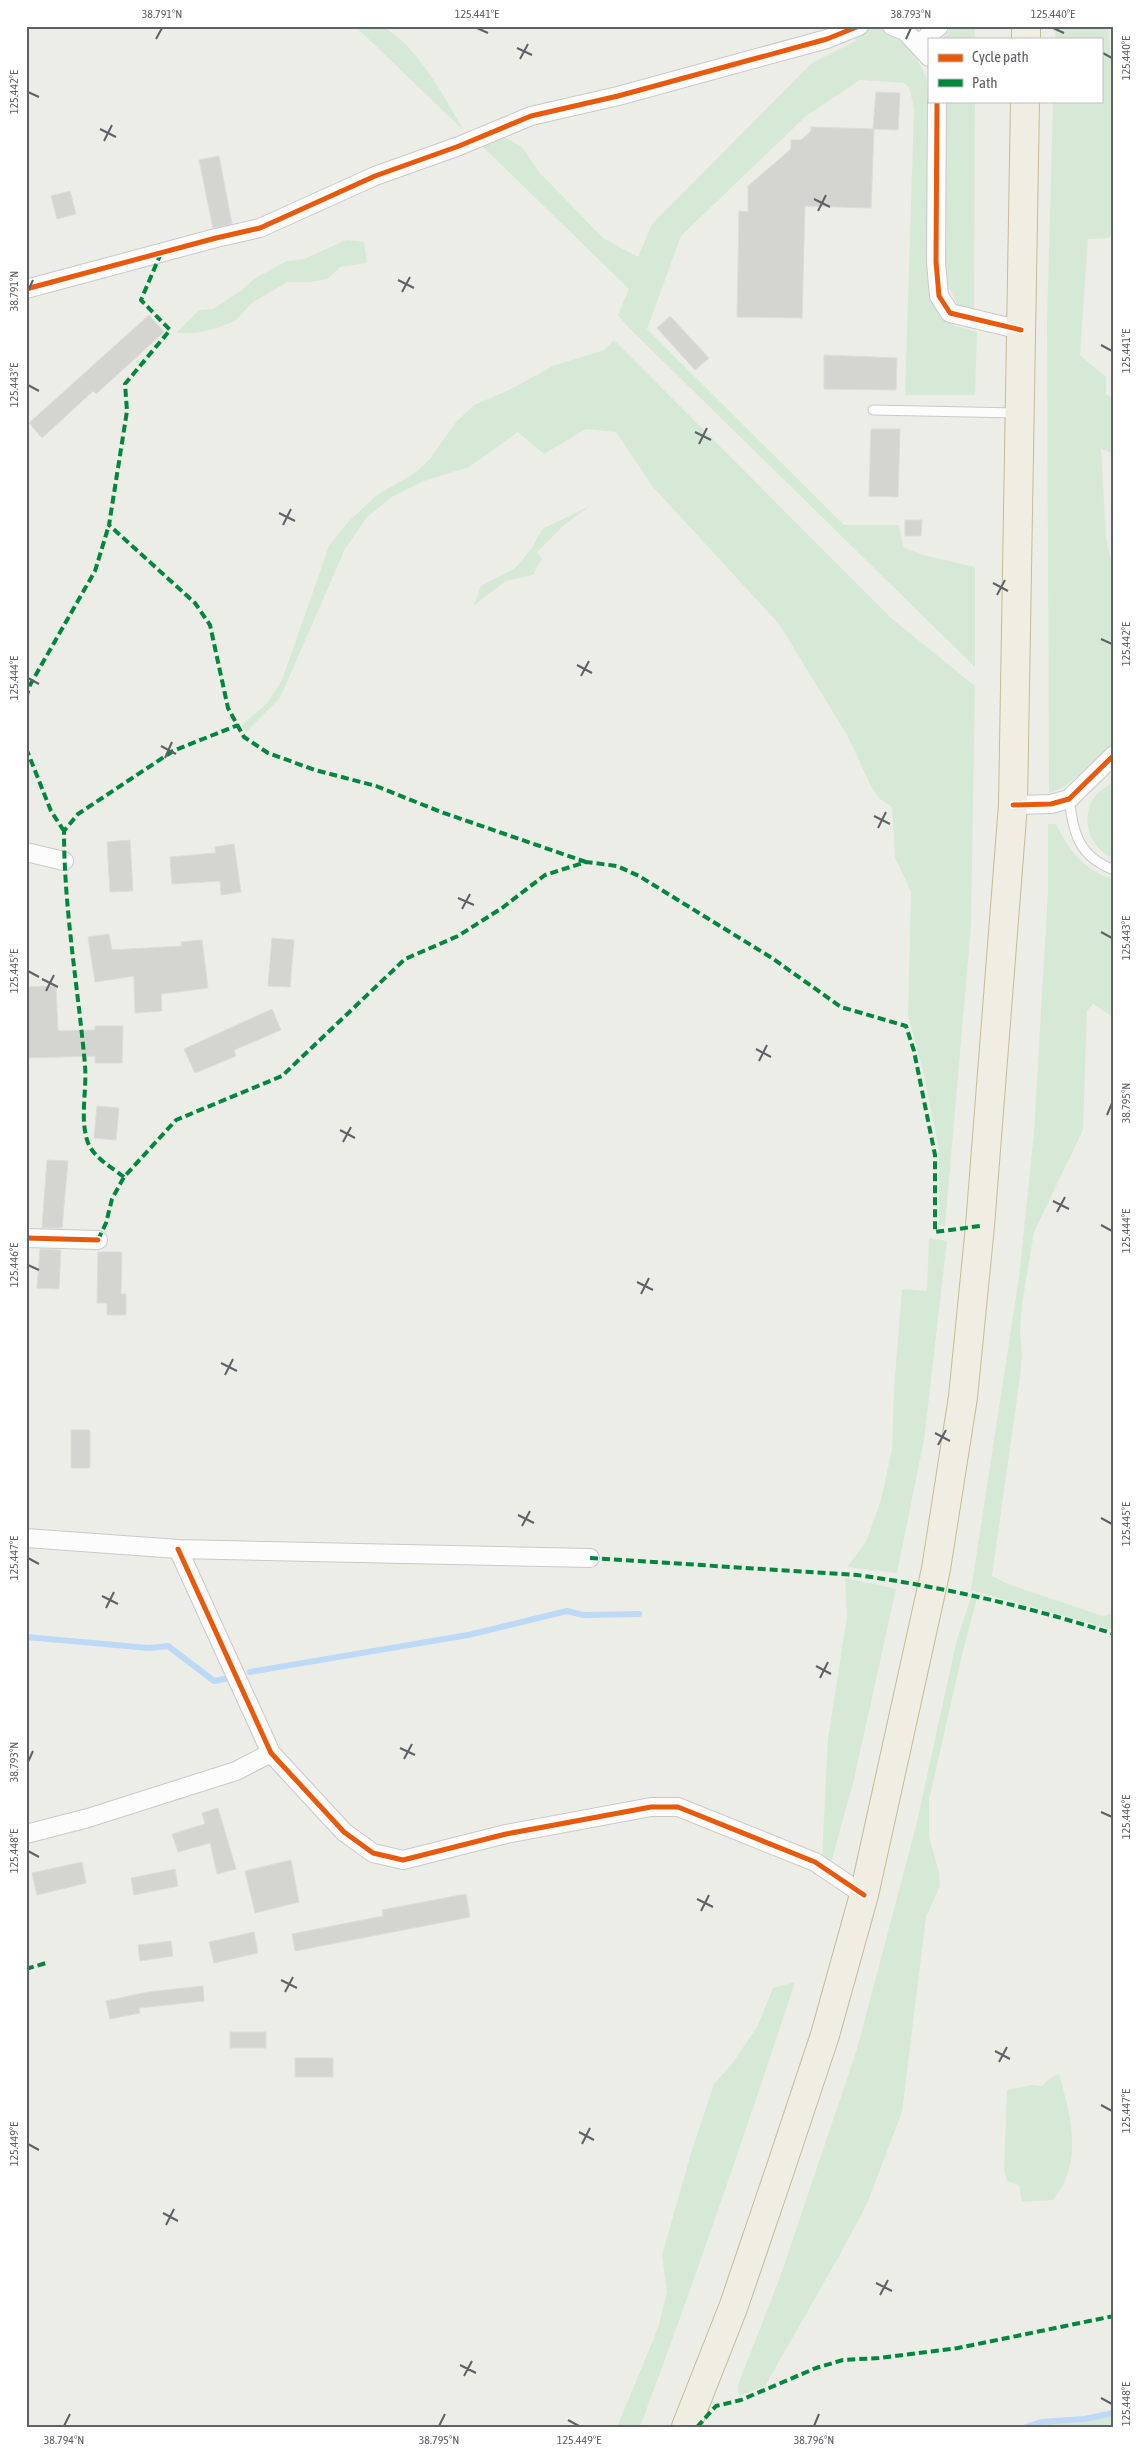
<svg xmlns="http://www.w3.org/2000/svg" width="1140" height="2453" font-family="'Asap Condensed',sans-serif">
<style>
.green{fill:#d6e9d6}
.lines{fill:none;stroke-linecap:round;stroke-linejoin:round}
.stream{stroke:#bed9f6;stroke-width:6}
.building{fill:#d4d4d1;stroke:#dcdcd8}
.lane-casing{stroke:#c9c9c9;stroke-width:11}
.street-casing{stroke:#c9c9c9;stroke-width:20}
.highway-casing{stroke:#c4bb96;stroke-width:30}
.lane{stroke:#fcfcfc;stroke-width:9}
.street{stroke:#fcfcfc;stroke-width:18}
.highway{stroke:#f0ede2;stroke-width:28}
.quiet{stroke:#00873e;stroke-width:4;stroke-dasharray:8 4;stroke-linecap:butt}
.cycleway-casing{stroke:#fff;stroke-width:8}
.cycleway{stroke:#e8590c;stroke-width:5}
.ticks{fill:none;stroke:#5e6166;stroke-width:2}
.neatline{fill:none;stroke:#5e6166;stroke-width:2}
.ticks-label{font-size:12px;text-anchor:middle;fill:#5e6166}
</style>
<rect width="100%" height="100%" fill="#edede8"/>
<path class="green" d="M355,26C363,26 376,24 383,27C419,47 444,97 464,131Z
M952,26H975V39H942Z
M1056,26H1108L1114,93V231L1109,238L1088,239L1080,355L1106,377V394L1114,399V455L1101,448L1106,538L1114,574V745C1090,758 1076,787 1049,793L1047,324L1053,101H1101V39H1055Z
M878,28C903,38 916,54 927,79L939,310L952,325L977,332L975,395H905L914,108L909,87L904,83L860,80L806,116L681,236L647,329L844,525H899L903,547L923,555L975,567V667L628,327L618,315L629,289L478,142L499,134L522,147L539,172L603,238L638,257L652,224L812,63L856,41L855,32Z
M941,101H975L974,309L958,306L948,286L941,245Z
M346,240L364,242L367,263L340,267L328,279L310,282H288L253,302L235,321L217,328L197,333H176L199,310L213,309L242,290L255,278L287,261L304,259Z
M614,340L891,618L975,686L971,926L945,1226H939V1149L923,1071L908,1015L911,892L895,857L892,807L880,799L872,788L847,735L779,624L653,487L616,432L586,429L544,454L518,432L469,467L424,481L392,497L367,517L345,549L280,698L246,732L242,725L267,703L282,680L329,546L348,522L377,495L415,473L430,459L456,422L474,405L509,390L553,366L604,350Z
M590,506L564,525L537,552L542,559L533,575L506,581L473,606L481,586L515,568L532,548L542,529Z
M1114,782V858C1091,850 1080,821 1093,799C1097,792 1107,786 1114,782Z
M1048,824H1056C1069,850 1085,872 1114,879V1018L1093,1004L1087,1011L1083,1130L1034,1232L1022,1304L1020,1331L1022,1354L1020,1377L992,1576L1008,1584L1103,1616L1114,1613V1630L971,1590L1019,1277L1034,1132L1048,891Z
M929,1238L947,1241L924,1440L897,1573L847,1567L866,1542L881,1500L892,1449L894,1388L902,1289L927,1291Z
M845,1578L896,1589L853,1783L831,1863L822,1857L828,1739L847,1616Z
M971,1597L977,1598L962,1655L929,1800V1837L939,1872L940,1886L926,1917L902,2112L867,2204L843,2249L765,2386L739,2396L738,2385L780,2277L857,2049L917,1822L956,1643Z
M795,1982C746,2131 695,2280 640,2427H617L658,2328L667,2292L662,2255L691,2153L714,2084L732,2064L757,2027L773,1988Z
M1059,2074C1071,2117 1084,2162 1053,2200L1022,2202L1019,2185L1007,2181L1004,2170L1007,2090L1031,2085L1042,2086L1049,2079Z
M1114,2416V2427H1033L1041,2424L1084,2422Z"/>
<g class="lines">
<path class="stream" d="M26,1637L149,1648L168,1646L214,1681L230,1678
M250,1672L468,1635L567,1611L583,1615L639,1614
M1026,2427L1041,2422L1084,2419L1114,2413"/>
</g>
<path class="building" d="M876,92L900,93L898,130L874,129L871,208L805,206L802,318L737,317L739,211L748,212V186L791,149V140H801L811,131V127L873,129Z
M219,156L232,224L213,228L199,160Z
M70,191L76,214L57,219L51,196Z
M149,315L164,332L96,394L93,391L42,438L29,423Z
M670,316L709,358L695,370L657,328Z
M824,355L897,358L896,390L824,389Z
M871,429H900L898,497L869,496Z
M905,520H922L921,536H905Z
M130,840L133,891L110,892L107,842Z
M234,844L241,892L221,895L220,881L172,884L170,857L216,853L215,847Z
M109,934L112,950L182,946L181,942L202,940L208,988L161,994L162,1011L135,1013L134,976L95,982L88,937Z
M272,938L294,940L290,987L268,986Z
M56,986L58,1031L95,1030V1026H123L122,1063H95V1056L26,1058V987Z
M272,1009L281,1030L234,1050L236,1056L195,1073L184,1049Z
M97,1106L119,1108L116,1140L94,1138Z
M47,1160L68,1161L62,1228H42Z
M40,1249L61,1250L59,1289L37,1288Z
M98,1252H122L121,1294H126V1315H107V1303H97Z
M71,1430H90V1468H71Z
M218,1808L236,1869L217,1874L210,1843L178,1852L172,1834L205,1824L202,1813Z
M291,1860L299,1902L255,1913L245,1871Z
M82,1862L86,1883L37,1895L32,1873Z
M175,1869L178,1886L134,1895L131,1878Z
M466,1894L470,1917L295,1951L292,1934L383,1916L382,1910Z
M254,1932L258,1953L214,1963L209,1942Z
M171,1941L173,1956L140,1961L138,1945Z
M203,1986L204,2001L139,2008L140,2013L110,2019L106,2001L148,1992Z
M230,2032H266V2048H230Z
M295,2058H333V2077H295Z"/>
<g class="lines">
<g class="lane-casing">
<path id="lane" d="M873,410L1017,413
M1069,799C1074,834 1078,856 1114,870"/>
</g>
<g class="street-casing">
<path id="street" d="M892,26L905,31L929,57
M918,45L939,26
M937,101L936,262L939,296L950,313L1021,330
M26,289L216,238L260,228L375,176L459,146L531,116L618,96L827,39L859,26
M1013,805L1051,804L1069,799L1114,755
M26,852L64,861
M26,1238L98,1240
M26,1538L178,1549L590,1558
M178,1549L271,1753L344,1832L373,1853L403,1860L506,1834L651,1807H678L815,1862L864,1895
M26,1834L88,1818L236,1771L271,1753"/>
</g>
<g class="highway-casing">
<path id="highway" d="M1026,39V26
M686,2427L733,2308L779,2173L825,2035L864,1895L936,1569L963,1397L980,1226L1013,805L1025,101"/>
</g>
<use href="#lane" class="lane"/>
<use href="#street" class="street"/>
<use href="#highway" class="highway"/>
<path class="quiet" d="M161,253L141,300L170,330L125,384L127,411L109,525L195,603L210,625L228,708L244,737L268,753L315,770L376,786L441,812L586,862
M26,698L30,685L95,571L109,525
M26,748L51,811L64,831
M124,1177C110,1166 92,1157 87,1140C80,1116 87,1090 85,1065C78,987 64,910 64,831L78,814L173,751L238,725
M98,1240L106,1223L112,1199L124,1177L176,1120L282,1076L405,959L458,936L502,908L545,875L586,862L617,866L639,876L772,958L841,1007L906,1026L914,1051L935,1155V1232L980,1226
M590,1558L857,1575C944,1587 1030,1607 1114,1634
M26,1969L46,1963
M697,2427L716,2406L741,2400L816,2368L843,2360L879,2358L958,2348L1114,2316"/>
<g class="cycleway-casing">
<path id="cycleway" d="M937,101L936,262L939,296L950,313L1021,330
M26,289L216,238L260,228L375,176L459,146L531,116L618,96L827,39L859,26
M1013,805L1051,804L1069,799L1114,755
M26,1238L98,1240
M178,1549L271,1753L344,1832L373,1853L403,1860L506,1834L651,1807H678L815,1862L864,1895"/>
</g>
<use href="#cycleway" class="cycleway"/>
</g>
<path class="ticks" d="M477,28L488,33M1053,28L1064,33M156,39L162,28M906,39L911,28M517,48L532,55M1101,52L1112,58M520,59L528,44M28,92L39,97M100,129L116,137M104,141L112,125M814,199L830,207M818,211L826,195M398,280L414,288M28,291L33,280M402,292L410,277M1101,345L1112,351M28,385L39,391M695,432L711,440M699,444L707,428M279,513L295,521M283,525L291,509M993,583L1008,591M997,595L1005,580M1101,639L1112,644M577,665L592,673M581,676L589,661M28,678L39,684M161,746L176,754M165,758L172,742M874,816L890,824M878,828L886,812M458,898L474,905M462,909L470,894M1101,932L1112,938M28,971L39,977M42,979L58,987M46,991L54,975M756,1049L771,1057M759,1061L767,1045M1107,1115L1112,1103M340,1130L355,1138M343,1142L351,1127M1053,1201L1069,1209M1057,1212L1065,1197M1101,1225L1112,1231M28,1265L39,1270M637,1282L653,1290M641,1294L649,1278M221,1363L237,1371M225,1375L233,1359M935,1433L950,1441M938,1445L946,1430M518,1515L534,1523M1101,1518L1112,1524M522,1526L530,1511M28,1558L39,1564M102,1596L118,1604M106,1608L114,1592M816,1666L831,1674M820,1678L828,1662M400,1748L415,1755M404,1759L412,1744M28,1762L33,1751M1101,1812L1112,1817M28,1851L39,1857M697,1899L713,1907M701,1911L709,1895M281,1980L297,1988M285,1992L293,1977M995,2051L1010,2059M999,2062L1007,2047M1101,2105L1112,2111M579,2132L594,2140M28,2144L39,2150M582,2144L590,2128M163,2213L178,2221M166,2225L174,2209M876,2283L892,2291M880,2295L888,2280M460,2365L476,2373M464,2376L472,2361M1101,2398L1112,2404M568,2420L579,2426M64,2426L70,2414M439,2426L445,2414M814,2426L819,2414"/>
<rect width="1140" height="2453" fill="none" stroke="#ffffff" stroke-width="55"/>
<rect x="928" y="38" width="175" height="65" fill="#ffffff" stroke="#bfc0c2"/>
<rect x="938" y="54" width="25" height="8" fill="#e8590c" stroke="#bfc0c2"/>
<text x="972" y="62" font-size="15" fill="#5e6166">Cycle path</text>
<rect x="938" y="79" width="25" height="8" fill="#00873e" stroke="#bfc0c2"/>
<text x="972" y="88" font-size="15" fill="#5e6166">Path</text>
<rect x="28" y="28" width="1084" height="2398" class="neatline"/>
<g class="ticks-label">
<text x="162" y="18">38.791°N</text>
<text x="477" y="18">125.441°E</text>
<text x="911" y="18">38.793°N</text>
<text x="1053" y="18">125.440°E</text>
<text transform="translate(1126 58) rotate(-90)" y="4">125.440°E</text>
<text transform="translate(14 92) rotate(-90)" y="4">125.442°E</text>
<text transform="translate(14 291) rotate(-90)" y="4">38.791°N</text>
<text transform="translate(1126 351) rotate(-90)" y="4">125.441°E</text>
<text transform="translate(14 385) rotate(-90)" y="4">125.443°E</text>
<text transform="translate(1126 644) rotate(-90)" y="4">125.442°E</text>
<text transform="translate(14 678) rotate(-90)" y="4">125.444°E</text>
<text transform="translate(1126 938) rotate(-90)" y="4">125.443°E</text>
<text transform="translate(14 971) rotate(-90)" y="4">125.445°E</text>
<text transform="translate(1126 1103) rotate(-90)" y="4">38.795°N</text>
<text transform="translate(1126 1231) rotate(-90)" y="4">125.444°E</text>
<text transform="translate(14 1265) rotate(-90)" y="4">125.446°E</text>
<text transform="translate(1126 1524) rotate(-90)" y="4">125.445°E</text>
<text transform="translate(14 1558) rotate(-90)" y="4">125.447°E</text>
<text transform="translate(14 1762) rotate(-90)" y="4">38.793°N</text>
<text transform="translate(1126 1817) rotate(-90)" y="4">125.446°E</text>
<text transform="translate(14 1851) rotate(-90)" y="4">125.448°E</text>
<text transform="translate(1126 2111) rotate(-90)" y="4">125.447°E</text>
<text transform="translate(14 2144) rotate(-90)" y="4">125.449°E</text>
<text transform="translate(1126 2404) rotate(-90)" y="4">125.448°E</text>
<text x="64" y="2444">38.794°N</text>
<text x="439" y="2444">38.795°N</text>
<text x="579" y="2444">125.449°E</text>
<text x="814" y="2444">38.796°N</text>
</g>
</svg>
